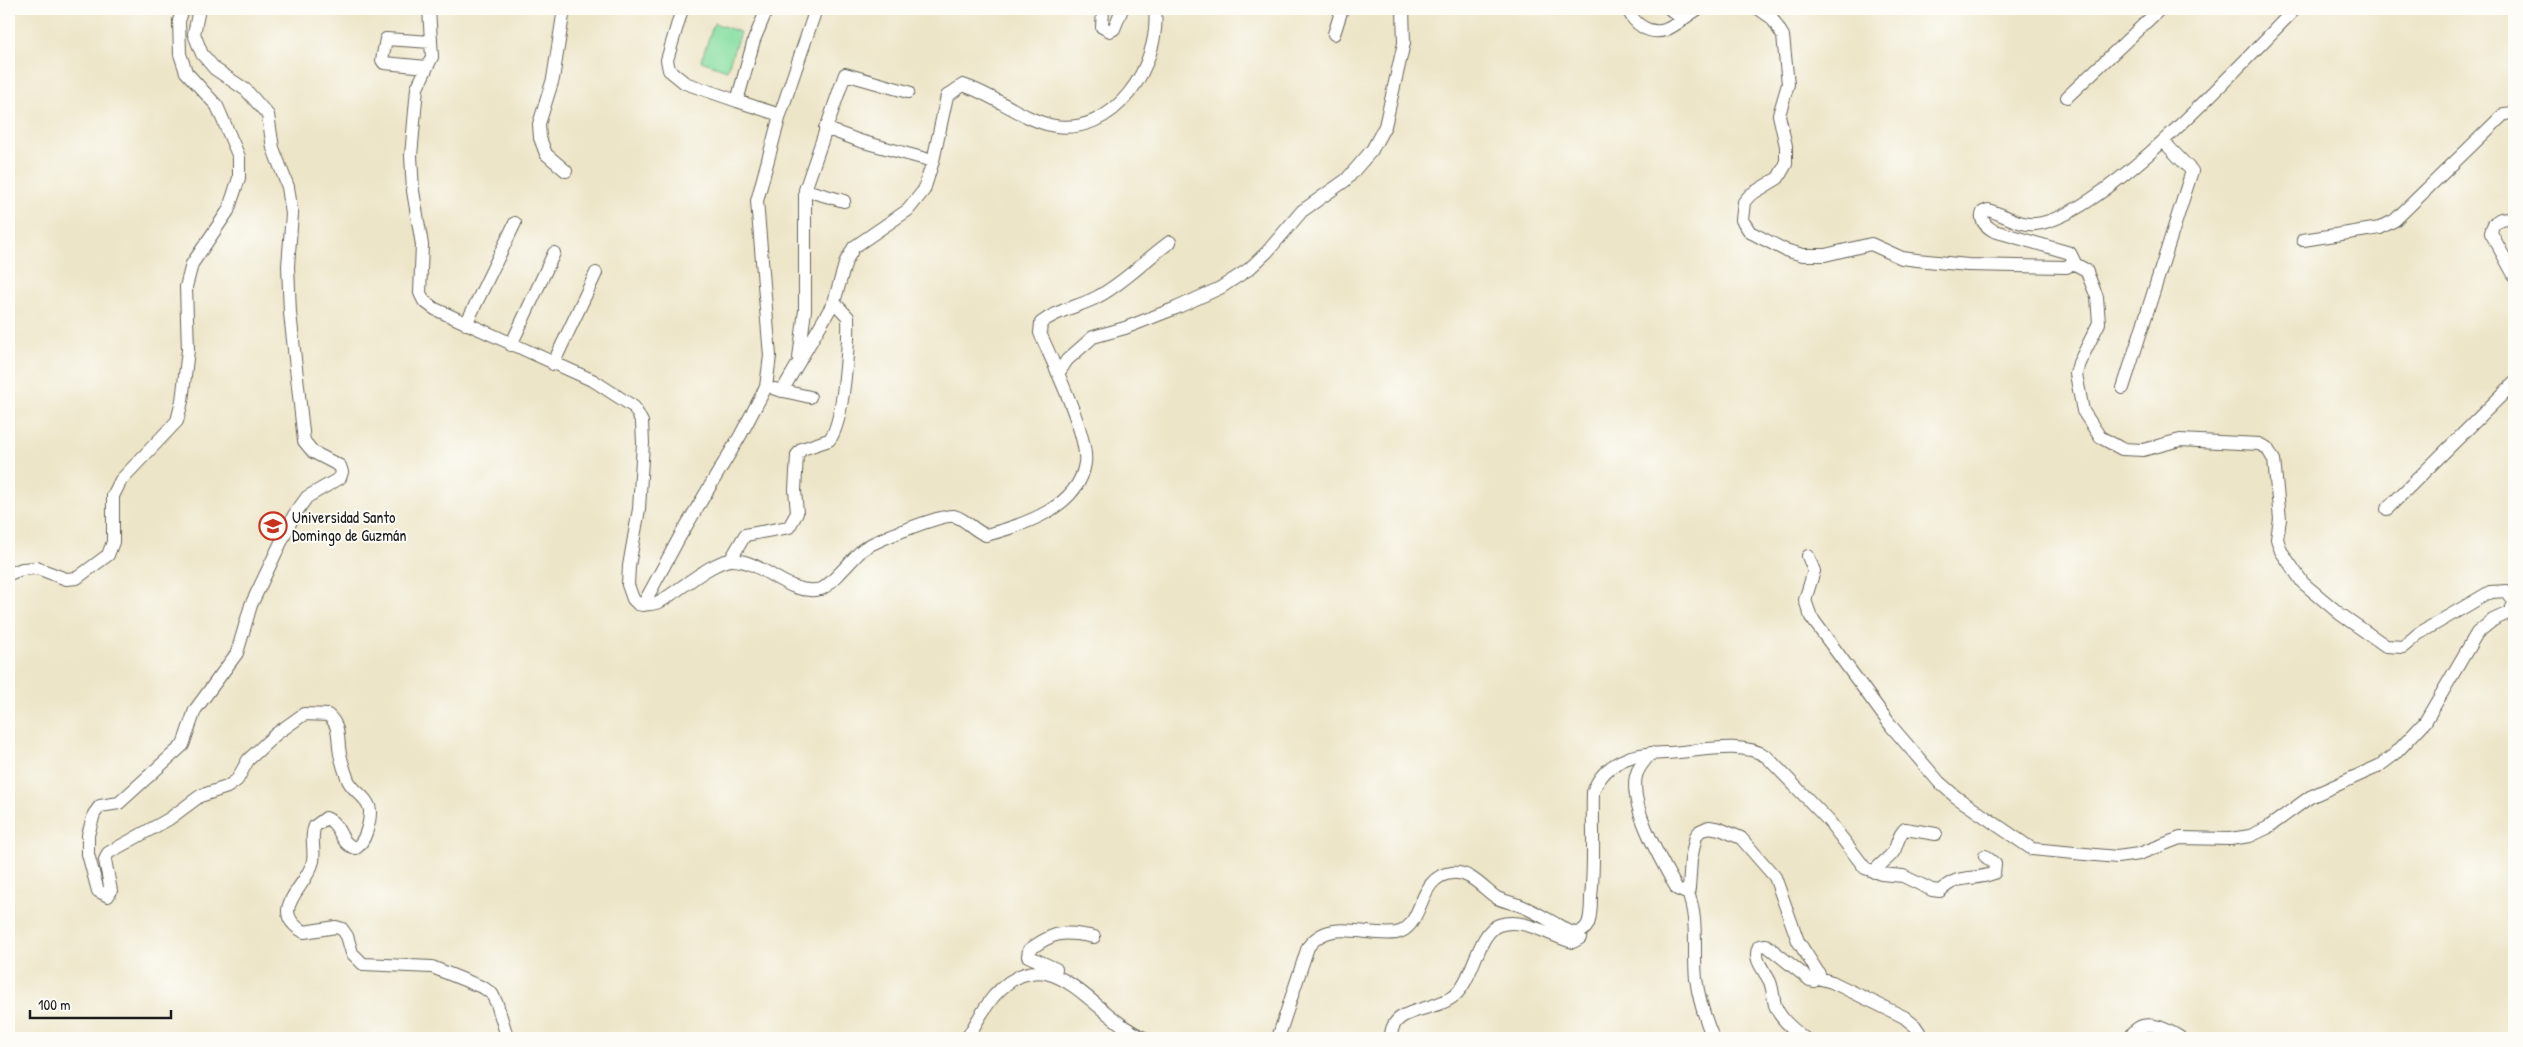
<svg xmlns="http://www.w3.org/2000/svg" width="2523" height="1047" font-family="'Patrick Hand',sans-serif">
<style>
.pitch{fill:#88dfa2;stroke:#527e5f}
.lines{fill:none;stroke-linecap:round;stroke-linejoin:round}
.minor-casing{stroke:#656258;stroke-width:14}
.minor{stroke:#fff;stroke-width:12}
.labels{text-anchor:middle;stroke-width:4;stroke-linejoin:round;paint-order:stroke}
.poi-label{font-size:16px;fill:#1c1c1c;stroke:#fdfcf7;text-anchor:start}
</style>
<rect width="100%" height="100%" fill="#fdfcf7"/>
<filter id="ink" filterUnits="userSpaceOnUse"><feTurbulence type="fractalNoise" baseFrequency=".02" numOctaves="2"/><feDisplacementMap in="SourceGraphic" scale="10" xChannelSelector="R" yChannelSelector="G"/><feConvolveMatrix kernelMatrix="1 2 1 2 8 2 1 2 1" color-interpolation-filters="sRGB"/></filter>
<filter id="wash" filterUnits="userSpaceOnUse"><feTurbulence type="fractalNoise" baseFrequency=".0096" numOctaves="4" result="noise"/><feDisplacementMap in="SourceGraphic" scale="20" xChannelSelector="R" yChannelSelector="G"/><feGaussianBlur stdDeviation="1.12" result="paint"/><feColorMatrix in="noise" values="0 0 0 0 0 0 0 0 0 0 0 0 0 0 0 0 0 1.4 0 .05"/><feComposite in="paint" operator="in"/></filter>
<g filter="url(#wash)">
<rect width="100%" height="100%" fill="#ede5c7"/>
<path class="pitch" d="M714,23L740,32L727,70L701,61Z"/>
</g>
<g filter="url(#ink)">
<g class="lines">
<g class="minor-casing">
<path id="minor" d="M199,9L194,34L202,54L215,69L246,90L268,115L273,148L288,187L292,214L288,266L290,313L304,441L313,452L340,466L342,472L340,478L307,497L294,515L251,605L237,653L195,710L183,745L119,803L100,806L94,814L88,835V854L98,891L108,896L111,891L105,860L108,853L169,819L200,796L227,787L237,780L248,760L276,734L304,714L328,715C341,726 337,739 340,754C342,763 345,772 348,780C353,792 370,798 370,812C370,823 365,842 356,848C339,845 342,824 326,818L315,826C310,836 315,849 313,861C307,888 266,910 304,932L336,927L342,929L347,936L352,953L363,964L432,967L484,988L492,994L497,1004L506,1033L510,1038
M429,9L432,57L417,88L411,156L413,191L422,245L420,293L424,301L435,309L594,381L634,407L642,422L643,443L639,509L629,566L628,585L633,599L638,604L643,605L679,538L740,436L766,387L770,356L757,201L780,115L816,9
M564,9L553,79L539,124L540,138L546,154L566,171
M682,9L667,60L669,70L685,83L737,101
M767,9L754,40L737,101L780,115
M1103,9L1102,27L1110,31L1114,29L1122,9
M1628,9C1633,23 1648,35 1665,30C1676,26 1687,15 1698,9
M1670,9L1682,19
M1759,9L1772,18L1783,36L1788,84L1779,115L1786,146V164L1778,178L1750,195L1744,202L1742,220L1750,232L1785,250L1803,255H1825L1871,244L1902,258L1917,260L1968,265L2067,267L2074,261L2070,253L1994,231C1987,227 1979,221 1983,212L1988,210C2003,214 2020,226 2035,224C2104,217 2243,61 2295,9
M1334,34L1342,9
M427,67L384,63L382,60L386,39L431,42
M2067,97L2160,9
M825,128L860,141L933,161
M805,190L844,201
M2514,220C2503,216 2493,219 2491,233L2514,275
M2303,240L2380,228L2395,220L2504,114L2514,113
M2073,263L2086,270L2097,297L2099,323L2079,363L2076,374L2083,411L2100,437L2122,449L2143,450L2180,440L2259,444L2267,448L2274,460L2280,519L2277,539L2281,551L2303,583L2340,614L2386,646L2403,647L2418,634L2490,592L2507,591L2514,601
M466,324L515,223
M511,345L554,253
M799,358L805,310V190L845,74L908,92
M553,364L596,273
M1058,374L1067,360L1093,337L1125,328L1176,308L1220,288L1249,269L1267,252L1302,211L1346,180L1372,150L1385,126L1404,43L1403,9
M2123,388L2192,171L2163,141
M775,389L810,397
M782,391L834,302L846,261L854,247L908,210L924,190L933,161L947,96L963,85C994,95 1021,118 1050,125C1114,139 1161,65 1155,9
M2387,509L2514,383
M1808,556L1814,571L1805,600L1811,617L1892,727L1939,782L1956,797L2032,849L2117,857L2139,854L2180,838L2230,839L2250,836L2267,828L2310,797L2379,766L2395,754L2425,722L2477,633L2493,620L2510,612L2514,603
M731,559L745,535L789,527L797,513L795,490L797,455L802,449L829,440C844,425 849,340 848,317L834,302
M9,574L22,569L37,568L66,579L77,578L108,555L113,542V496L121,480L177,421L182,401L188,350L186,287L192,264L228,211L239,178V157L217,106L186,72L180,54L179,21L183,9
M643,605C649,604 656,604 661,601C679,591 714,559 733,560C764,561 788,597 821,589C830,586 853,558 862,550C873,541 942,514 954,516C966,519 974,531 986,535C1024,525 1079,507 1085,463C1089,437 1052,360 1040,333L1041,323C1058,309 1080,307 1099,296C1125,282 1146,259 1170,242
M1651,753C1645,760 1638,767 1636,776C1629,807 1662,862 1677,889L1684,892L1689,889L1691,859L1696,836L1700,831L1709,827L1720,829L1741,838L1775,877L1798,941L1819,974L1818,978L1814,981L1810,980L1766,945L1759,946C1752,959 1765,971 1770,982C1773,989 1773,998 1775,1005C1780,1019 1793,1029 1804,1038
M1874,872C1879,864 1889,859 1894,851C1898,843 1898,835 1905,829L1936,834
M1687,891C1699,917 1693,951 1696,979C1699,1000 1705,1019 1713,1038
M1056,969L1028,956L1029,950C1055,931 1062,931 1094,937
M1818,978L1832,982L1904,1017L1915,1026L1923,1038
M967,1038C976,1024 983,1009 994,996C1051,932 1090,1014 1144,1038
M1278,1038L1308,947C1330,917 1365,937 1396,933C1425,928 1416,876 1452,873C1471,871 1483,889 1497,898C1504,901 1512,903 1519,905C1532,910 1544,917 1556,924C1562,927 1569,933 1576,933C1582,932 1586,928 1588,924C1591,916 1591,906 1591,897C1595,862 1592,827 1593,792C1599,775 1612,764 1628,758C1640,753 1652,754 1665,753C1694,753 1741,739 1767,757L1828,820L1865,868L1881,874L1903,876L1932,890L1940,891C1960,872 1972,882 1994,873L1995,864L1985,856
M1391,1038C1390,1005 1435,1013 1455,995C1474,978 1478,932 1499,925C1524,917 1550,936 1573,942L1580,938L1581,931
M2130,1038C2141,1015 2165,1028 2181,1038"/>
</g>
<use href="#minor" class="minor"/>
</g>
</g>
<defs>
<g id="university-ring" transform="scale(1.4375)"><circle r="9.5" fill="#fdfcf7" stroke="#c8321e" stroke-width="1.5"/><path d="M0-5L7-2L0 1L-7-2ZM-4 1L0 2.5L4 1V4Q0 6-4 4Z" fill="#c8321e"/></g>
</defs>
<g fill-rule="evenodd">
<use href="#university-ring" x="273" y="526"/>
</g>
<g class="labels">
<g class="poi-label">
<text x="292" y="523">Universidad Santo<tspan x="292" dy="18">Domingo de Guzmán</tspan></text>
</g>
</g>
<rect width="2523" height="1047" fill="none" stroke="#fdfcf7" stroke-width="30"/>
<path d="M30 1010v8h141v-8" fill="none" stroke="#1c1c1c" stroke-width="2.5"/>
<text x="38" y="1010" font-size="15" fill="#1c1c1c" stroke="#fdfcf7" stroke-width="4" paint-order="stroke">100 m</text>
</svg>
